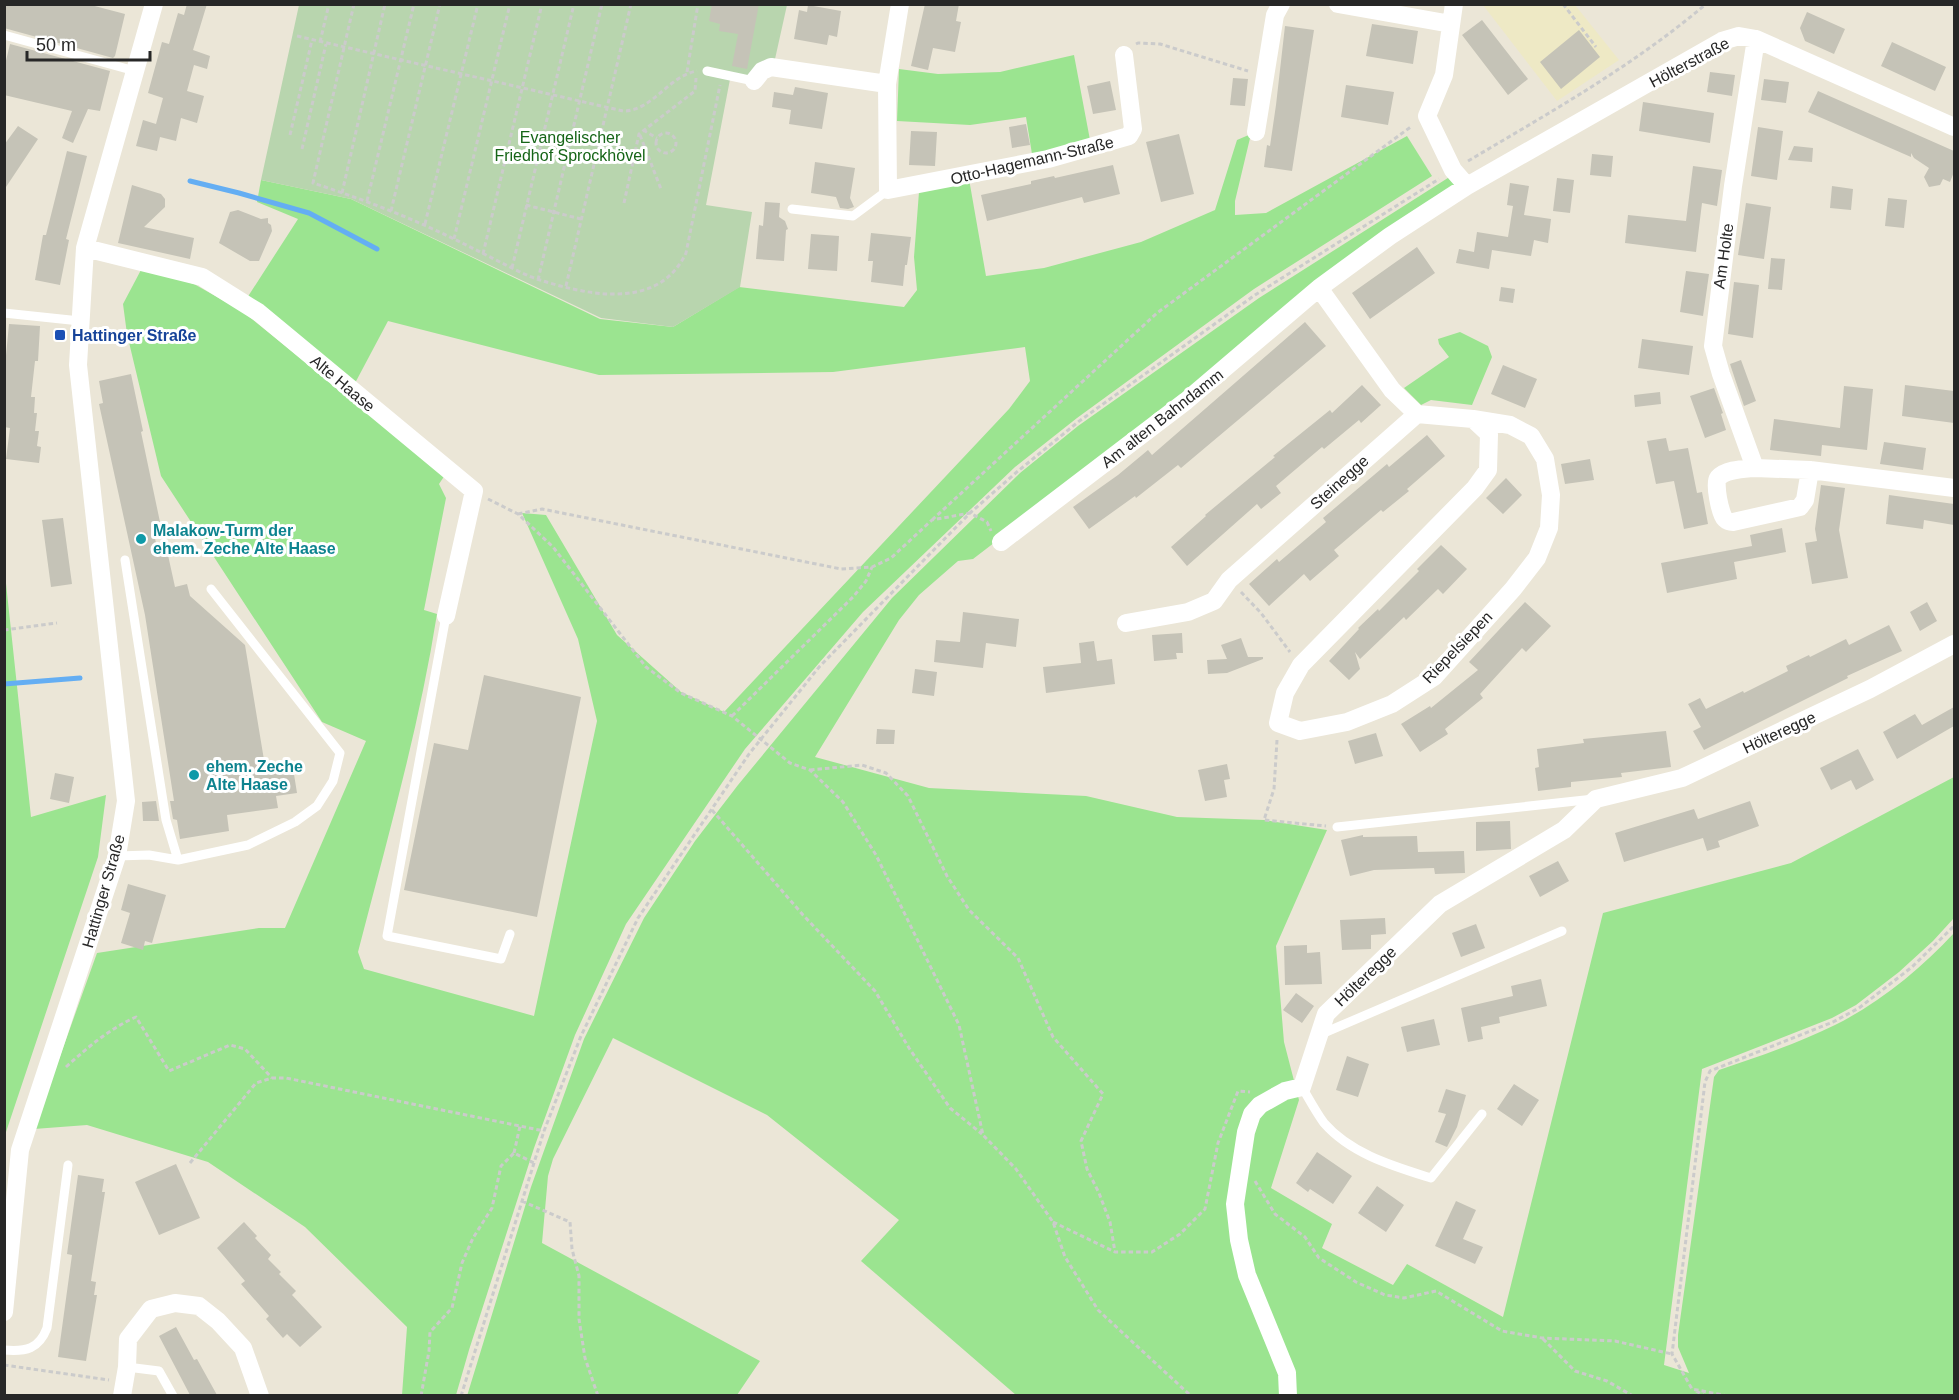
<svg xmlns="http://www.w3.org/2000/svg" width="1959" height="1400" font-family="Arial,sans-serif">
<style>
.education{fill:#eee9c5}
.green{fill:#9be490}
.cemetery{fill:#b8d5ae}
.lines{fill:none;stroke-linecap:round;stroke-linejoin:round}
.stream{stroke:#64aef3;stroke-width:5}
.building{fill:#c5c3b7}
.path{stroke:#cbcbcb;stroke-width:3;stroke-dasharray:4.5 3;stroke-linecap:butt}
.lane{stroke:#fff;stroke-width:9}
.street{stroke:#fff;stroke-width:18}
.transit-dot{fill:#1a4fb4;stroke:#fff;stroke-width:2}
.culture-dot{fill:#0f9aa8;stroke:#fff;stroke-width:2}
.labels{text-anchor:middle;stroke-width:6;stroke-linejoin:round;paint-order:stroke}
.street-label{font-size:16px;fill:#272727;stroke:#fff}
.park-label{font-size:16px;fill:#166517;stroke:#fff}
.transit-label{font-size:16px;font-weight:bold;fill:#164399;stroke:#fff;text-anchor:start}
.culture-label{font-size:16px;font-weight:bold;fill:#0d838f;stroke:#fff;text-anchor:start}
</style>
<rect width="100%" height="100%" fill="#ebe6d7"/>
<path class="education" d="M1483,5H1575L1619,60L1557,101Z"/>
<path class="green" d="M1074,55L1090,140L1032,154L1026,117L970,125L897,121L899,69L938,74L1000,72Z
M1251,134L1235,201V215L1266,213L1407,136L1432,176L1254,289L1077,418L1015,467L863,612L745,749L626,924L575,1035L534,1148L469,1350L456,1395H402L407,1327L305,1227L208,1162L87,1125L34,1129L97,953L259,928H285L366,741L322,722L161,476L127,334L123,304L142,268L194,284L242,311L445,475L439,484L446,498L424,610L437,614C419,728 387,840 358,952L364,969L534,1016L597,721L578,639L522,513L546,515L617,635L681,692L724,712L1009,409L1030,381L1025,347L833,372L599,375L388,321L354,385L247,298L298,219L257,202L261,180L351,199L600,319L673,327L739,287L904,307L917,290L914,257L919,192L969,179L986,276L1044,268L1141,242L1215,210L1237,140Z
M1451,176L1460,186L973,559L958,561L919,595L899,620L815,757L929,788L1086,796L1177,817L1264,820L1327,830L1276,946L1284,1042L1299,1100L1271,1188L1332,1224L1322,1248L1393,1285L1407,1264L1503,1317L1603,913L1791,863L1954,777V918L1933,941L1899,972L1856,1005L1832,1018L1702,1069L1664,1365L1689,1373L1678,1347V1335L1714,1077L1719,1070C1758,1057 1798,1043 1835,1025C1879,1003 1921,969 1954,933V1395H1016L861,1261L899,1220L767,1115L613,1038L553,1159L548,1176L542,1243L760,1361L737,1395L467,1396L531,1187L584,1039L644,918L695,841L738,785L892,598L1020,473L1078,426L1259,298Z
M1460,332L1488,346L1492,357L1472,405L1431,400L1421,405L1404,388L1449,357L1439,344L1438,339Z
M5,574L31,817L106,795L98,857L5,1135Z"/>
<path class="cemetery" d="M299,5H787L775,59L748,77L731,74L706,205L752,212L740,287L673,327L601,318L351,199L261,180Z"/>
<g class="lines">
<path class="stream" d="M190,181L239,193L309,213L377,249
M4,684L80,678"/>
</g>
<path class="building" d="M4,4H87L125,14L115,56L113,58L4,28Z
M187,4H207L193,50L210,56L207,69L194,65L187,91L204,96L197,123L181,118L176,141L160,137L157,151L136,146L143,120L156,124L163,98L148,93L162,42L169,44L178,13L184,15Z
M712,4H759L747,69L732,66L738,34L719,31L720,24L709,21Z
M925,4H959L956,21L961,22L955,52L933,48L928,70L911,66Z
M808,5L841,11L837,37L829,35L827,45L794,39L799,10L807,12Z
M1807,12L1845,29L1834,54L1805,41L1800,28Z
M1482,20L1528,79L1508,95L1462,35Z
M1372,24L1418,31L1413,64L1366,56Z
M1285,26L1314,30L1292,171L1264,167L1267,145L1270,146L1276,105Z
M1579,30L1600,57L1561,89L1540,62Z
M1892,42L1946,67L1935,91L1881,66Z
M10,44L110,71L100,111L88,109L73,143L62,138L72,111L4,95V69Z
M1710,72L1735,75L1732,96L1707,92Z
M1233,78L1248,79L1245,106L1230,105Z
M1764,79L1789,82L1786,103L1761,100Z
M1110,81L1116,110L1093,114L1087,86Z
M1346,85L1394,92L1388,125L1341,117Z
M795,87L828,93L822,129L789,124L791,110L772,107L774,92L793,95Z
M1818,91L1954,151V172L1950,182L1943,179L1940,185L1929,187L1924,177L1929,168L1914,158L1911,153V157L1808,112Z
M1643,102L1714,113L1710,143L1639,131Z
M1026,124L1030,145L1012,148L1009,127Z
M18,126L38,139L4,190V145Z
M1758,127L1783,131L1777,180L1751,176Z
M911,131L937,132L935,166L909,165Z
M1179,134L1194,194L1161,202L1146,142Z
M1794,146L1813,148L1812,162L1788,160Z
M67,151L87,156L66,239L69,240L60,285L35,280L43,235H46Z
M1592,154L1613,156L1611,177L1590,175Z
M815,162L855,168L850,198L854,207L848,209L840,208L836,197L811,193Z
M1113,165L1120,194L1084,203L1082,197L987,221L981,195L1031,184V181L1054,176L1055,178Z
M1693,166L1722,170L1717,206L1702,203L1696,252L1625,243L1628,215L1686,221Z
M1557,178L1574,180L1570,213L1553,211Z
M1510,183L1529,186L1524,215L1551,219L1548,243L1534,240L1531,256L1492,250L1489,269L1456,263L1459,249L1474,252L1477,232L1508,237L1513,206L1507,205Z
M132,185L161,194L165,199V207L144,227L194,238L190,259L118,243Z
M1832,186L1853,189L1851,210L1830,208Z
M1888,198L1907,200L1904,228L1885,226Z
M765,202L780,203L779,217L785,221L788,229L786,230L784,261L756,259L759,225L763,226Z
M1746,203L1771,207L1764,259L1738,255Z
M238,210L261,219L268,218V223L271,225L272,231L259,261H250L219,243L230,212Z
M871,233L911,237L907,265H905L903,286L871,282L873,261H868Z
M811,234L839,236L837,271L808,269Z
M1417,247L1435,273L1370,319L1352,293Z
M1771,258L1785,259L1782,290L1768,289Z
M1686,271L1709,274L1703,316L1680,312Z
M1734,282L1759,285L1753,338L1728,334Z
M1501,287L1515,289L1513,303L1499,301Z
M1305,322L1326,346L1181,468L1178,465L1136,498L1135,496L1089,529L1073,507L1118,475L1148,450L1152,455Z
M9,324L40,326L38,361H35L31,397H35L34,413H37L35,431H39L37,446L41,447L39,463L6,459L10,428L4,427V376Z
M1642,339L1693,346L1689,375L1638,368Z
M1741,360L1756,401L1744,406L1730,364Z
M1503,365L1537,379L1525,408L1491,394Z
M131,374L143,431L141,432L160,522L152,524L157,548L166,546L175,587L187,584L190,596L245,645L266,772L293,768L297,793L276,796L278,808L227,815L229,831L180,839L177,820L173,819L170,801H174L145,615L99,404L103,403L99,381Z
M1362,385L1381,405L1361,423L1359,420L1324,449L1322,447L1276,486L1281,493L1261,509L1257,504L1187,566L1171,547L1206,516L1205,515L1275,457L1273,456L1330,410L1332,413Z
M1905,385L1954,391V423L1902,416Z
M1844,386L1873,389L1867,450L1822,445L1821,456L1770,450L1774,419L1840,428Z
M1714,388L1723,413L1721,414L1726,430L1705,438L1690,396Z
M1660,392L1661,404L1635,407L1634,395Z
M1427,435L1445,456L1407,489L1409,491L1383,512L1381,510L1334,550L1339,556L1310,581L1304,574L1269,606L1249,584L1277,559L1279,562L1326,522L1323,518L1361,486L1387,464L1389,467Z
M1666,438L1669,451L1688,448L1697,493L1702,492L1708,524L1684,529L1674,481L1656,484L1647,441Z
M1884,442L1926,448L1923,470L1880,464Z
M1590,459L1594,480L1565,484L1561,464Z
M1506,478L1522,495L1503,514L1486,498Z
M1821,485L1845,488L1839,530L1848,578L1812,584L1805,543L1817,541L1815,529Z
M1889,495L1954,504V525L1924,520L1923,529L1886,524Z
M63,518L72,584L51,587L42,520Z
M1782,528L1786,552L1734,562L1737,579L1667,593L1661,563L1752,546L1750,535Z
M1441,545L1467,569L1443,594L1438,589L1406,620L1404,617L1360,659L1355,652L1360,669L1349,680L1329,661L1359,629L1358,628L1378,609L1379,611L1419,571L1417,569Z
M1525,602L1551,626L1526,652L1522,648L1480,694L1483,698L1445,729L1448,734L1420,752L1401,724L1430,706L1431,708L1478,670L1469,662Z
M1927,602L1937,621L1920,631L1910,612Z
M963,612L1019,619L1016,647L986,643L983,668L934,662L936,640L960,642Z
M1889,625L1902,651L1847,676L1848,678L1704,750L1693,731L1701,727L1688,704L1700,698L1706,709L1743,691L1744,693L1788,671L1786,666L1809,655L1810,657L1846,639L1849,645Z
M1182,633L1183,653H1176L1177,659L1154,661L1152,635Z
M1241,638L1248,657H1263V659L1227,673L1208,674L1207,660L1227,659L1221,645Z
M1094,641L1097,661L1112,659L1115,684L1046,693L1043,667L1081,663L1079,643Z
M915,669L937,672L934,696L912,693Z
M484,675L581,697L537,917L404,890L434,743L468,750Z
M1954,707V726L1897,759L1883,732L1915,714L1922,725Z
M877,729L895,730L894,744H876Z
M1666,731L1671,767L1621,773L1622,777L1571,782V787L1538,791L1535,768L1539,767L1537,749L1584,743L1583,739Z
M1376,733L1383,756L1355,764L1348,741Z
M1858,749L1874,780L1856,790L1851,780L1831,790L1820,768Z
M1227,764L1230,779L1224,780L1227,797L1205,801L1198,770Z
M55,773L74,777L69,803L50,799Z
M156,801L159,821H143L142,802Z
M1750,801L1759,826L1718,841L1720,847L1707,851L1703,838L1624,862L1615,833L1694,809L1698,819Z
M1510,821L1511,849L1476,851V822Z
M1363,835V837L1417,836L1418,852L1464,851L1465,873L1435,874L1434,868L1374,870L1350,876L1341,840Z
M1558,861L1569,881L1540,897L1529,876Z
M128,884L166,895L152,943L145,941L143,950L121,943L130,913L121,910Z
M1385,918L1386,934L1371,935V949L1342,950L1340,920Z
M1476,924L1485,948L1461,957L1452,933Z
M1307,945V953L1320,952L1322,984L1285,985L1284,946Z
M1541,979L1547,1006L1499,1017L1500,1023L1481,1027L1483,1039L1468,1042L1461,1008L1513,996L1511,986Z
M1296,993L1314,1006L1302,1023L1283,1010Z
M1434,1019L1440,1045L1407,1052L1401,1027Z
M1347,1056L1369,1064L1358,1097L1336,1090Z
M1514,1084L1539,1100L1522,1126L1497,1109Z
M1446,1089L1466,1095L1457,1127L1447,1147L1435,1142L1446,1114L1438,1112Z
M1317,1152L1352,1176L1333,1204L1310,1189L1308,1192L1296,1183Z
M176,1164L200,1218L159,1235L135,1182Z
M78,1175L104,1179L102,1192H105L91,1281L96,1282L94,1295H97L86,1361L58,1357L72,1255L67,1254Z
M1377,1186L1404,1205L1386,1232L1358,1213Z
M1456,1201L1476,1210L1463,1239L1483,1247L1475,1264L1435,1246Z
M244,1222L257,1236L255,1238L271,1255L268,1259L281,1272L279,1274L296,1291L292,1295L322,1327L300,1347L287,1334L283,1338L266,1319L269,1316L241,1284L245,1281L217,1248Z
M176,1327L194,1360L197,1359L217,1395H190L159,1336Z"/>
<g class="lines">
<path class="path" d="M354,4L313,183C350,195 388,209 424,225C451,237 476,250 502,263C514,269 527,276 540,280C590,296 659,310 686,253L720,85
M1563,4L1596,47
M297,36L623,111C653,111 668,76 697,71
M320,42L329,4
M1136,44L1138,43L1160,44L1248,71
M687,72L698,4
M643,130L657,138
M656 143a10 10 0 1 1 20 0a10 10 0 1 1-20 0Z
M290,135L312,40
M640,135L661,189
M302,149L326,44
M1468,161C1549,113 1633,66 1706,4
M342,193L385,4
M367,201L414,4
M624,203L639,134L695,91L696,78
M526,205L581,219
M391,211L440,4
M425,224L478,4
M454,239L510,4
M483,254L542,4
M512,268L574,4
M538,280L602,4
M566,286L631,4
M488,499L518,514L553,547L646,667L681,693L732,716L790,763L810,770L843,802L876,855L959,1025L983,1135L1016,1169L1053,1222L1065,1257L1098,1310L1191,1396
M518,514L542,509L841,569L872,567L891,558L932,520L970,513L987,522L991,531
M932,520L1157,313L1412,126
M1241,592L1261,613L1290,652
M4,630L57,623
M732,716L853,597L866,581L872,567
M1277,740L1274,789L1264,820L1326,826
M810,770L862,765L886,773L908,796L947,876L969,910L1018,958L1053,1037L1103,1094L1081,1141L1087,1169L1099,1193L1110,1222L1115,1252
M712,810L803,915L875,991L909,1048L950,1108L982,1134
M66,1067C88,1047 109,1029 136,1017L169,1071L230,1045L245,1049L272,1078
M514,1153L520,1126
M190,1163L256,1083L272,1078H286L544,1131
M1255,1181L1275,1214L1305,1237L1319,1258L1356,1282L1385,1295L1404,1298L1436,1291L1502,1331L1542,1338L1615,1341L1672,1354
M522,1201L570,1222L572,1249L579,1276V1319L585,1358L598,1396
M1053,1222L1115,1252H1152L1180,1234L1205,1209L1218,1143L1238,1091L1250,1092
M1543,1339L1575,1371L1607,1381L1633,1396
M4,1365L109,1380
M1696,1391L1705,1396
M421,1396L429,1351L430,1332L452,1308L462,1263L473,1238L492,1208L501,1166L514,1153L534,1163
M461,1396L544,1131L581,1036L638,918L749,754L820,666L970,513L1018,471L1078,422L1255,295L1439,179
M1728,1396L1692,1389L1672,1354L1705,1082L1710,1071L1833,1022L1859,1008L1912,967L1954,926"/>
<path class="lane" d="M4,35L135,71
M707,71L754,81
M792,209L853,216L888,190
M4,313L80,321
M125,560L166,820L178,860
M446,616L387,936L501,959L510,934
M1337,827L1594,799
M117,856L149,855L178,860L248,845L295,822L317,806L333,781L340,753L211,589
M1319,1035L1562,931
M1302,1087C1309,1099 1316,1112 1324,1123C1351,1154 1393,1166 1431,1178L1482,1114
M4,1350C26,1352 39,1349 47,1328L68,1165
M127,1367L159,1371L173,1396"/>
<path class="street" d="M900,4L887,84L888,190L1048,159L1129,136L1133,129L1124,55
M1338,4L1451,24
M1454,4L1444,75L1427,116L1453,170L1467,186
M1756,39L1733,186L1713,346L1721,374L1755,468L1810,470L1954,488
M754,81L762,71L771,67L887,84
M1256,132L1275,15L1281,4
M85,248L202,277L258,312L474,491L446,616
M1417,414L1473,419L1510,425L1531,436L1545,459L1551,495L1549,528L1537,558L1513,589L1434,677L1392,704L1347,722L1300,731L1278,723L1285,693L1301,665L1475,488L1488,470L1489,434L1473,419
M1755,468C1744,469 1726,469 1718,478C1714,483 1720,514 1725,519C1728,522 1730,522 1733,522L1800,507L1805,500L1810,470
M1001,542L1186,401L1319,288L1390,236L1467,186L1722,41L1739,36L1756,39L1954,127
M1126,623L1188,612L1214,601L1229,580L1417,414L1392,390L1319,288
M4,1312L20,1150L117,856L126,801L78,365L85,248L154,4
M122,1396L127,1367L128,1339L151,1309L175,1303L199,1306L218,1321L243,1348L260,1396
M1288,1396L1287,1373L1247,1275L1239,1240L1235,1204L1246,1132L1252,1114L1260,1105L1285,1091L1302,1087L1326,1014L1440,904L1564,830L1596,799L1682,778L1870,689L1954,644"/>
</g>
<rect class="transit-dot" x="54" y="329" width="12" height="12" rx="3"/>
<g class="culture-dot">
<circle cx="141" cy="539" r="6"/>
<circle cx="194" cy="775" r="6"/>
</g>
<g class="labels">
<g class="street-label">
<text transform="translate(1689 62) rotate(-28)" y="6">Hölterstraße</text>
<text transform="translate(1032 160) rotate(-13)" y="6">Otto-Hagemann-Straße</text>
<text transform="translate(1723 256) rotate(-82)" y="6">Am Holte</text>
<text transform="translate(343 383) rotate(40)" y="6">Alte Haase</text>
<text transform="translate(1162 418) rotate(-38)" y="6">Am alten Bahndamm</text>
<text transform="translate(1339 482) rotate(-42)" y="6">Steinegge</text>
<text transform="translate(1457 647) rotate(-46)" y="6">Riepelsiepen</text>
<text transform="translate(1779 732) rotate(-25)" y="6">Hölteregge</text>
<text transform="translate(103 891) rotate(-74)" y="6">Hattinger Straße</text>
<text transform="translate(1365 976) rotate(-44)" y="6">Hölteregge</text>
</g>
<g class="park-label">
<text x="570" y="143">Evangelischer<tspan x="570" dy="18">Friedhof Sprockhövel</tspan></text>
</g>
<g class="transit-label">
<text x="72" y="341">Hattinger Straße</text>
</g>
<g class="culture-label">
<text x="153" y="536">Malakow-Turm der<tspan x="153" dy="18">ehem. Zeche Alte Haase</tspan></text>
<text x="206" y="772">ehem. Zeche<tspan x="206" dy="18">Alte Haase</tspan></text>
</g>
</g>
<rect width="1959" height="1400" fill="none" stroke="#272727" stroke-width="12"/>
<path d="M27 51v9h123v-9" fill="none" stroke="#272727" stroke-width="3"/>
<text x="36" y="51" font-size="18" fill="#272727" stroke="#ffffff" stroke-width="4.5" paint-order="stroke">50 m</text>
</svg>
